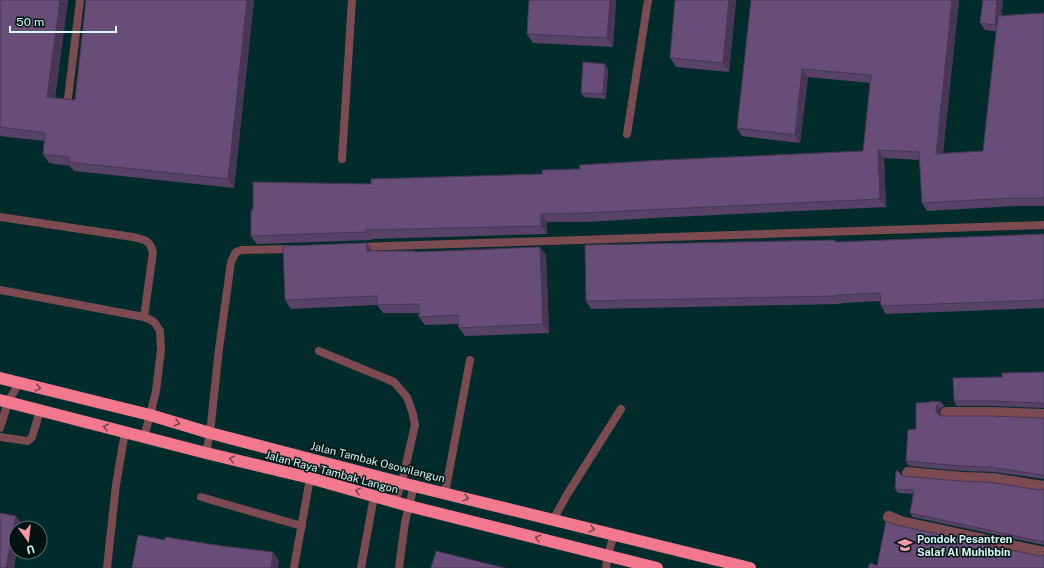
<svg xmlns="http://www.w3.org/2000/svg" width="1044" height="568" font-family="'Public Sans',sans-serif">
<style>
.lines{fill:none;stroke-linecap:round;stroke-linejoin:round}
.lane{stroke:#7c4a51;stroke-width:8}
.street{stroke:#7c4a51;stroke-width:12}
.highway{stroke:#f2788d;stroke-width:12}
.wall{fill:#594267}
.shaded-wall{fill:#483654}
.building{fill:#674d78;stroke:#483654}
.oneway{stroke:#794550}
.labels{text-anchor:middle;stroke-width:3;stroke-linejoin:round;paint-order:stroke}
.street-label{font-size:11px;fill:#d5faf7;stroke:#001212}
.poi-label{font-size:11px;font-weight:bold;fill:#d5faf7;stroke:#001212;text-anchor:start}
</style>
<rect width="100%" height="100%" fill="#012c2b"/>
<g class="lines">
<path class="lane" d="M68,98L80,0
M627,134L648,0
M342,159L352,0
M0,217L133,237C145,240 149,239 153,252L144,317
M358,247L1044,225
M0,290L144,317L151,320L155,323L160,331L161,350L156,391L150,415L144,437
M319,351L394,382L407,397L413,414L415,425L402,482L395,501
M0,428L8,402L19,383
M0,437L28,441L32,437L40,411
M206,453L210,433L219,349L231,262L236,252L242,250L293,249
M445,493L470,360
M201,497L302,526
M553,520L568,493L621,409
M107,568L116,485L125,432
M294,568L310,478
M361,568L374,496
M399,568L405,522L414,486
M606,568L608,555L614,534"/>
<path class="street" d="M946,413H994L1044,415
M908,473L963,478L993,479L1044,487
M889,517L901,522L1044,553"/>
<path class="highway" d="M0,378L150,415L210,433L414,486L750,568
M0,400L206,453L310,478L409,506L657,568"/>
</g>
<path class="wall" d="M0,0H68L55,98L75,100L254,0L234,188L74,171L70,166L49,163L43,154L44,141L0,136Z
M529,0H616L613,47L533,43L527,34Z
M736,0L729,72L676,67L670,58Z
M751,0H959L943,153L983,151L996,31L985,30L980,23L983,0H1003L1001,16L1044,13V206H1016L927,211L922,203L920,160L884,158L886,207L672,217L587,222H547V234L372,239V240L257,244L251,236L253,210L371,184L543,174L580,169L863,151L870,83L808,77L800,143L742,136L737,128Z
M608,69L606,99L584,97L581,93Z
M1044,234V308L886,314L881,306V301L841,303V304L591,309L586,301L836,242Z
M367,243L372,251H415L416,252L546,255L549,333L465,336L459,328L458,324L425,325L419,317V313H383L377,305L291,309L285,300Z
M1044,372V408L994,406H957L954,401L1002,377Z
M941,402L944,406L940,409L939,413V415L943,416L1041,418H1044V479L994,472L963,471L909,466L906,461L916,429V403Z
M901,475L904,476L1040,490L1044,489V545L913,517L910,513L914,494L898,493L895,489Z"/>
<path class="shaded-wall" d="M60,0H68L53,106L47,97Z
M247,0H254L234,188L228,179Z
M610,0H616L613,47L607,38Z
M729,0H736L729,72L723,63Z
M952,0H959L942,162L936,154Z
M997,0H1003L1000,32L995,25Z
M605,64L608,69L606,99L603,94Z
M802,69L808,77L800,143L795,135Z
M878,150L884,158L886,207L880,199Z
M541,214L547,222V234L541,226Z
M366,230L372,239V240L366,232Z
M367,243L372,251H367Z
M540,247L546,255L549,333L543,324Z
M937,405L940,409L939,413V416L936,412V409Z
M16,516L23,525L22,528H16V552H17L14,568H6Z
M273,552L279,561L278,568H271Z"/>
<path class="building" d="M0,0H60L47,97L75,100L86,0H247L228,179L68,162L69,157L43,154L45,133L0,127Z
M529,0H610L607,38L527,34Z
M675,0H729L723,63L670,58Z
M751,0H952L936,154L983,151L998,16L1044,13V198H1011L922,203L919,152L878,150L880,199L667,209L582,213L541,214V226L366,230V232L251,236V210H253V182L371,184V179L543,174L542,170L580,169L579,165L664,160L863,151L871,75L802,69L795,135L737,128Z
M983,0H997L995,25L980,23Z
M583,62L605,64L603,94L581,93Z
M1044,234V300L881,306L880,293L836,295V296L586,301L585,245L835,240V242Z
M367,243V251H415V252L540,247L543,324L459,328L458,315L419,317V304L377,305V296L285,300L283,246Z
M1044,372V404L1042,403L991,401H954L953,378L1002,377V373Z
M931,401L941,402L937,405L936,409V412L939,415L943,416H991L1041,418H1044V476L1042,475L991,467L960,466L906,461L908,430L916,429V403L931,402Z
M896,471H898L901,475L904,476L959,481L989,482L1040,490L1044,489V542L910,513L914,490L895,489Z
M0,513L16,516L6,568H0Z
M886,521L896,525L1039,556L1044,555V568H868L870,563L877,566Z
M138,535L165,540V537L222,546L273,552L271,568H132Z
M436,551L505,568H431Z"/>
<defs><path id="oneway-chevron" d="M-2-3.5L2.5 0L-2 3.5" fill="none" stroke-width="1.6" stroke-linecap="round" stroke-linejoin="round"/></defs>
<g class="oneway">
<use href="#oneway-chevron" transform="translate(38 388) rotate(14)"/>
<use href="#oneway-chevron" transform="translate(177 423) rotate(17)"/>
<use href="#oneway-chevron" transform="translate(106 427) rotate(-166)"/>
<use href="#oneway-chevron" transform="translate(232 459) rotate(-167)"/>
<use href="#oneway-chevron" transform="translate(358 491) rotate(-165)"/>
<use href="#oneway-chevron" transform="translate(466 498) rotate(14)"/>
<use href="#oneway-chevron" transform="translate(592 529) rotate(14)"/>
<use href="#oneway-chevron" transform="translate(538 538) rotate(-166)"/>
</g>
<defs>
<g id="school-bare" transform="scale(1.2)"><path d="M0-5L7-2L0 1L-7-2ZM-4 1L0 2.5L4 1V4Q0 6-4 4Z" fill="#f49aa6" stroke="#001212" stroke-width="2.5" paint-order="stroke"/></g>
</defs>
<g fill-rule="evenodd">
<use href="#school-bare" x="905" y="545"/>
</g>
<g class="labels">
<g class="street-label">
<text transform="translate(378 462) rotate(14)" y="4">Jalan Tambak Osowilangun</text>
<text transform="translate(332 472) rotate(15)" y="4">Jalan Raya Tambak Langon</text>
</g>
<g class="poi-label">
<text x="917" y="543">Pondok Pesantren<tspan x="917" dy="13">Salaf Al Muhibbin</tspan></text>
</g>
</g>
<g transform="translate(28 540) rotate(165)"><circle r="19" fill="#001212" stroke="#556f6e"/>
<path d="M0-3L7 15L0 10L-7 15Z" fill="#f49aa6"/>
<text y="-6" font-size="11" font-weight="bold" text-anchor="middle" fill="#d5faf7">U</text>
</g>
<path d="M10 26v6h106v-6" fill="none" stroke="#d5faf7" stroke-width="2"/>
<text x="16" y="26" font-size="12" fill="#d5faf7" stroke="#001212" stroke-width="3" paint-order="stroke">50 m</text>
</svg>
